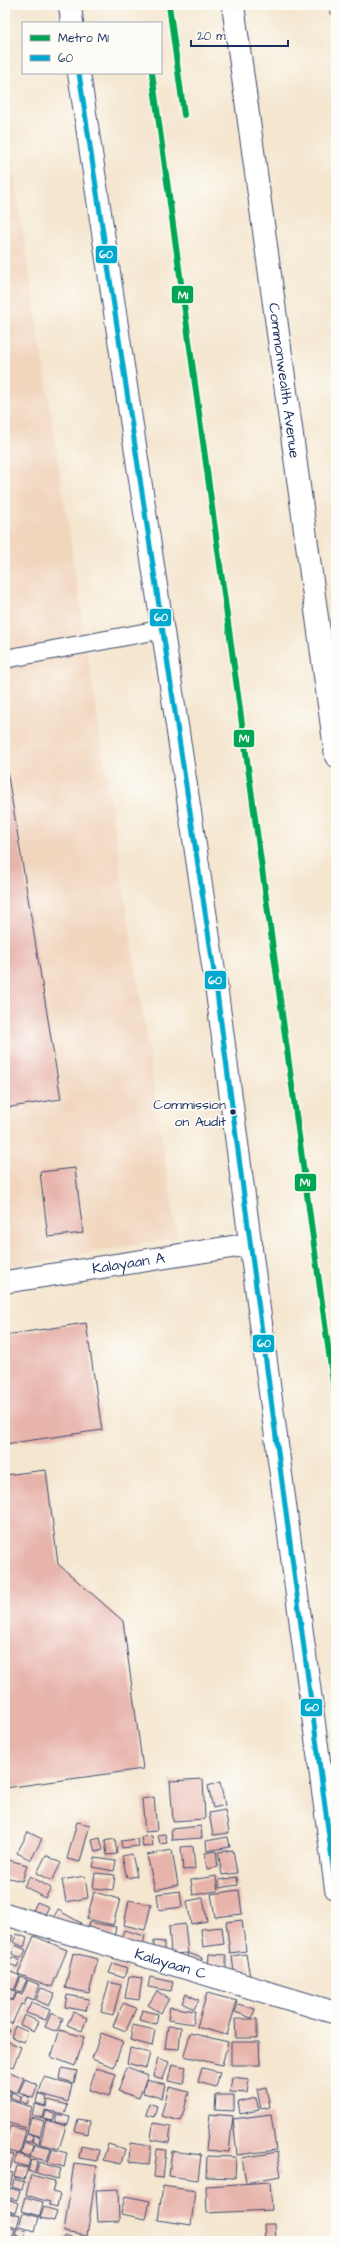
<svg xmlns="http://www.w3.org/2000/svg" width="341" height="2246" font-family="'Architects Daughter',sans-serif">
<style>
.built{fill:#f1d5bd}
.building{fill:#e7b4ac}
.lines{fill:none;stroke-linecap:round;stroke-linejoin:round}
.lane-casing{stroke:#3c4a6f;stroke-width:20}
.street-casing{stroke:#3c4a6f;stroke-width:24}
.primary-casing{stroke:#3c4a6f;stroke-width:24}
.lane{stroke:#fff;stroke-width:18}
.street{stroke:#fff;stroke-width:22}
.primary{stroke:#fff;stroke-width:22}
.bus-1-casing{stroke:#fdfcf7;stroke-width:8}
.bus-1{stroke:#00a9ce;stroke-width:5}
.metro-1-casing{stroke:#fdfcf7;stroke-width:9}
.metro-1{stroke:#00a651;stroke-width:6}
.bus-dot{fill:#1b2f5e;stroke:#fdfcf7;stroke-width:1.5}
.labels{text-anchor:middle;stroke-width:3.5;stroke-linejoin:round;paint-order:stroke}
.bus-label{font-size:14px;fill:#1b2f5e;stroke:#fdfcf7;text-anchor:end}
.street-label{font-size:15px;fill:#1b2f5e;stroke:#fdfcf7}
.line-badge{stroke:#fdfcf7;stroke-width:1.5}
.badge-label{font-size:11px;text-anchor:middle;font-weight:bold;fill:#fff}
</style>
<rect width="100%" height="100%" fill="#fdfcf7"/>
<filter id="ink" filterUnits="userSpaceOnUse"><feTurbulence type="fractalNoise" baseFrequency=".025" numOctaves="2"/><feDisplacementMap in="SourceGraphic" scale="8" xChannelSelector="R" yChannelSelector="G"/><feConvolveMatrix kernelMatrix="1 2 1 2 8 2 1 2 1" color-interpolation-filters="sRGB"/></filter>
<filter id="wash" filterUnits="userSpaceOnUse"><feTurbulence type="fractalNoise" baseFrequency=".012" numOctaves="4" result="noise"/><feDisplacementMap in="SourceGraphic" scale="16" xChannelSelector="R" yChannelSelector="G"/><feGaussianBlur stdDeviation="0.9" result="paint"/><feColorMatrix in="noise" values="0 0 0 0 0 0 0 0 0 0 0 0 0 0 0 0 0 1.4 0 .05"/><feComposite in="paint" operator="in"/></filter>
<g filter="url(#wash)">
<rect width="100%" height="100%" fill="#f4e6cf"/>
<path class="built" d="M5,114L177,1237L5,1268Z"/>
<g id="blocks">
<path class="building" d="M329,5H336V14H330Z
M7,770L61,1099L5,1108V771Z
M75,1168L83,1233L48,1237L40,1172Z
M86,1323L102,1430L5,1444V1335Z
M46,1470L58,1564L123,1621L143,1769L5,1788V1475Z
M203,1779L205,1819L173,1821L170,1781Z
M220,1782L225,1805L213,1808L208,1786Z
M154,1797L157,1831L145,1832L142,1799Z
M225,1810L229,1833L213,1835L209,1813Z
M77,1822L90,1825L80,1862L67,1859Z
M201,1826L202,1838L172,1840L171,1829Z
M28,1832L42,1839L31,1860L17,1853Z
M165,1834L167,1843L160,1844L158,1835Z
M152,1836L153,1846L143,1847L141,1837Z
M228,1837L230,1847L207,1851L206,1841Z
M100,1838L103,1850L95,1852L92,1840Z
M115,1839L117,1854L107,1855L105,1841Z
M137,1839L139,1846L122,1848L121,1841Z
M193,1846L195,1869L183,1870L181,1847Z
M172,1850L178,1885L155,1890L147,1855Z
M233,1850L237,1873L222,1875L218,1852Z
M216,1851L218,1867L207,1869L205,1853Z
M132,1854L137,1876L127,1878L122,1856Z
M46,1855L61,1863L52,1881L37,1873Z
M95,1858L116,1861L114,1871L93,1867Z
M5,1859L27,1865L22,1881L5,1877Z
M95,1873L115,1875L113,1890L93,1888Z
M30,1876L51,1888L45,1898L24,1886Z
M85,1876L88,1898L66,1902L62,1880Z
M216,1876L218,1891L193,1895L191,1880Z
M237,1877L238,1885L219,1888V1880Z
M239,1890L242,1914L215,1917L211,1894Z
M180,1891L182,1907L159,1910L157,1894Z
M94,1892L120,1899L113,1925L87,1919Z
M203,1898L207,1921L191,1924L187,1901Z
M129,1900L151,1905L145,1930L124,1925Z
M37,1902L49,1907L42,1920L31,1915Z
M58,1910L81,1923L76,1932L52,1919Z
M242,1920L246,1951L230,1953L226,1922Z
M89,1922L116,1927L113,1942L86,1937Z
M185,1924L188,1953L171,1954L169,1926Z
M222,1927L224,1944L203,1947L201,1929Z
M124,1930L145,1936L141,1951L119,1946Z
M5,1933L13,1936L8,1948L5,1947Z
M17,1934L27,1938L24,1947L13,1942Z
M34,1936L67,1950L52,1987L18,1974Z
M154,1941L164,1942V1954H154Z
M15,1945L26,1950L22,1958L12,1954Z
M5,1951L10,1954L5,1966Z
M73,1953L98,1959L89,1993L65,1988Z
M188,1953L202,1958L199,1968L185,1963Z
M209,1954L226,1955V1970L208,1969Z
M246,1954L250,1977L235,1980L232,1956Z
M12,1957L20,1960L17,1967L9,1964Z
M113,1963L127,1968L124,1978L109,1973Z
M9,1971L20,1976L14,1990L5,1986Z
M129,1976L142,1978L139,2000L125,1998Z
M21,1977L27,1979L21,1993L15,1991Z
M150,1977L173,1982L171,1991L148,1987Z
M28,1980L40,1985L34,2000L27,1997L24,2005L21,2004L12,2024L5,2021V1998L13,2001L17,1993L22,1995Z
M109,1982L121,1985L113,2015L101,2012Z
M5,1987L16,1992L13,2000L5,1997Z
M41,1988L55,1993L49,2006L36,2000Z
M157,1991L169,1999L161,2013L148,2005Z
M207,1993L237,2001L227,2035L197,2027Z
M186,1994L199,2000L194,2009L182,2003Z
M67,1995L89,1999L86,2011L65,2007Z
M31,2002L50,2010L46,2020L26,2013Z
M123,2003L136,2008L126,2031L113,2026Z
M238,2004L255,2009L252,2018L235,2012Z
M170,2007L195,2011L193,2024L168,2020Z
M142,2010L158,2014L156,2024L139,2020Z
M73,2012L87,2018L82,2031L67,2025Z
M51,2013L63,2018L57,2032L45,2027Z
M24,2015L39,2022L34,2031L20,2025Z
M235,2019H257V2038H236Z
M133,2025L155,2030L152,2046L130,2040Z
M15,2026L28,2032L24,2042L11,2037Z
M168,2026L181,2027L179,2049L165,2048Z
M5,2028L10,2030L5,2041Z
M60,2030L84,2037L75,2066L51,2057Z
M101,2033L123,2041L114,2067L92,2059Z
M190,2033L228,2042L222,2065L184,2056Z
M9,2042L21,2047L13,2067L5,2063V2051Z
M231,2042H259L260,2065H231Z
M130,2048L150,2053L146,2068L127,2063Z
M158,2058L169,2062L163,2079L153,2076Z
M172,2064L186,2067L183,2084L168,2081Z
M127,2067L148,2075L139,2098L118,2091Z
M62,2068L77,2071L74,2083L60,2079Z
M96,2068L116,2074L109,2096L89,2090Z
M202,2068L220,2072L216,2087L198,2082Z
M5,2070L24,2078L17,2093L5,2088Z
M44,2077L72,2084L68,2102L39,2093Z
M232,2077L249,2079L247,2093L230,2092Z
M25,2079L38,2085L33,2098L19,2092Z
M146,2079L165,2084L162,2098L143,2093Z
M169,2087L189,2092L181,2121L161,2116Z
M266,2087L270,2107L261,2109L257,2089Z
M5,2089L11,2091L8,2098L5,2097Z
M12,2092L21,2096L19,2102L10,2098Z
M38,2094L47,2097L45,2106L36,2103Z
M23,2095L29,2097L27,2104L20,2101Z
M216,2095H234V2111L215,2110Z
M256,2098L259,2110L240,2114L238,2102Z
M6,2099L32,2107L26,2128L5,2122Z
M48,2100L68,2105L65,2114L45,2110L43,2118L32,2115L35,2104L46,2107Z
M149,2103L157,2106L154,2117L146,2115Z
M46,2111L55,2114L53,2121L44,2119Z
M57,2114L70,2117L68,2125L55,2122Z
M210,2114L233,2116L229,2152L206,2150Z
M271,2114L276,2150L237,2155L233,2119Z
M31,2117L44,2121L40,2136L27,2133Z
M78,2119L90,2121L88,2134L75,2131Z
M46,2120L66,2126L59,2149L40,2144Z
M153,2123L171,2126L169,2143L151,2140Z
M10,2126L26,2130L20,2154L5,2150Z
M27,2134L33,2135L31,2142L24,2141Z
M34,2135L40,2137L39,2144L32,2142Z
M24,2142L33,2145L30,2156L21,2154Z
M130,2143L151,2146L149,2164L129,2162Z
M34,2144L51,2148L47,2161L30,2157Z
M108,2144L125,2149L121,2164L103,2160Z
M81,2146L99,2150L97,2161L79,2158Z
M52,2149L67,2153L64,2167L48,2163Z
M157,2149L166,2150L163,2178L154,2177Z
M172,2151L201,2155L198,2180L169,2176Z
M5,2152L14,2155L10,2169L5,2168Z
M277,2152L281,2176L246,2182L242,2158Z
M17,2154L30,2158L28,2167L14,2163Z
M207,2156L236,2157L235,2178L206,2177Z
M31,2160L38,2161L34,2173L28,2171Z
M39,2162L61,2169L58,2179L36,2173Z
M74,2163L97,2166L87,2236L64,2232Z
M17,2166L28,2168L24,2180L14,2177Z
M5,2171L13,2173L10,2186L5,2185Z
M31,2175L55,2181L52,2192L60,2194L57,2207L49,2205L50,2202L26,2195Z
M14,2179L24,2182L22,2190L12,2187Z
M270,2182L272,2210L207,2213L206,2186Z
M163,2186L195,2191L191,2225L158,2220Z
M10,2188L20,2191L17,2200L7,2197Z
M118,2189L119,2221L98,2222L96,2190Z
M125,2196L150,2201L146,2219L121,2214Z
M25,2197L43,2202L40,2216L21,2211Z
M8,2199L18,2203L15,2213L5,2210Z
M44,2207L57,2211L54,2221L40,2218Z
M9,2213L20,2216L17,2227L6,2224Z
M23,2213L39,2217L35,2231L19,2226Z
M264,2224H275L276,2240L265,2241Z
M6,2227L15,2229L13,2236L24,2239L23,2241H5Z
M17,2228L26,2231L24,2238L15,2235Z
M65,2236L80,2241H63Z"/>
</g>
</g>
<g filter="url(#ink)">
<use href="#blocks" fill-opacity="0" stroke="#3c4a6f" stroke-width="1"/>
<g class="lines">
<g class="lane-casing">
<path id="lane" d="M5,659L164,629"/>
</g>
<g class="street-casing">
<g id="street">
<path id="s1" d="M5,1282L251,1244"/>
<path id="s2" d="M5,1914L336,2013"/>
</g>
</g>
<g class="primary-casing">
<g id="primary">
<path d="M70,5L72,23"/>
<path id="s3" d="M233,5L336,756"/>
<path d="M79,73L216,985L336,1889"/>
</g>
</g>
<use href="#lane" class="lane"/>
<use href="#street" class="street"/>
<use href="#primary" class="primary"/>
<g class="bus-1-casing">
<path id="bus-1" d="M79,73L216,985L336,1889"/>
</g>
<use href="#bus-1" class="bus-1"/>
<g class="metro-1-casing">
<path id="metro-1" d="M169,5L184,115
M152,73L336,1404"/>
</g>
<use href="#metro-1" class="metro-1"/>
</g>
</g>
<circle class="bus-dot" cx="233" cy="1112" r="3.5"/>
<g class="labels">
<g class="bus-label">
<text x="226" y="1109">Commission<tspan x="226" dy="17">on Audit</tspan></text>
</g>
<g class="street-label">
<text dy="5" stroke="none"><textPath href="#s3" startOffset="379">Commonwealth Avenue</textPath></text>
<text dy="5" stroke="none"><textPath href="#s1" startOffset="125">Kalayaan A</textPath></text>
<text dy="5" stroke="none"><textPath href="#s2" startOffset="173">Kalayaan C</textPath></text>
</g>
</g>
<g class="line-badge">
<rect x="95" y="245" width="23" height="19" rx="4" fill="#00a9ce"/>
<rect x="171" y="285" width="23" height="19" rx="4" fill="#00a651"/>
<rect x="149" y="608" width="23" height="19" rx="4" fill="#00a9ce"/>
<rect x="233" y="729" width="22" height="19" rx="4" fill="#00a651"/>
<rect x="204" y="970" width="23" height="20" rx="4" fill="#00a9ce"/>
<rect x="294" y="1173" width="23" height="19" rx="4" fill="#00a651"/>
<rect x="252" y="1334" width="23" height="19" rx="4" fill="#00a9ce"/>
<rect x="300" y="1698" width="23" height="19" rx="4" fill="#00a9ce"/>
</g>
<g class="badge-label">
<text x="106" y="258">60</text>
<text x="183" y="299">M1</text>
<text x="161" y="621">60</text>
<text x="244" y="742">M1</text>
<text x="215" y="984">60</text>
<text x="305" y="1186">M1</text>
<text x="264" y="1347">60</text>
<text x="312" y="1711">60</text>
</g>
<rect width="341" height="2246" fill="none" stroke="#fdfcf7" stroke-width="20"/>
<rect x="22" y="22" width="140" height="52" fill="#fdfcf7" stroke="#a3aaba"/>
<rect x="30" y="35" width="20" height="6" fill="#00a651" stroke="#a3aaba"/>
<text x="58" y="42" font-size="12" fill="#1b2f5e">Metro M1</text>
<rect x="30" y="55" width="20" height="6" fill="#00a9ce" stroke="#a3aaba"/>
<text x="58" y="62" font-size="12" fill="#1b2f5e">60</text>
<path d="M191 40v6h97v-6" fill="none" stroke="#1b2f5e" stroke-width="2"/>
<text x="197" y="40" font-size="12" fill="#1b2f5e" stroke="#fdfcf7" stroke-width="3" paint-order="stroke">20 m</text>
</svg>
